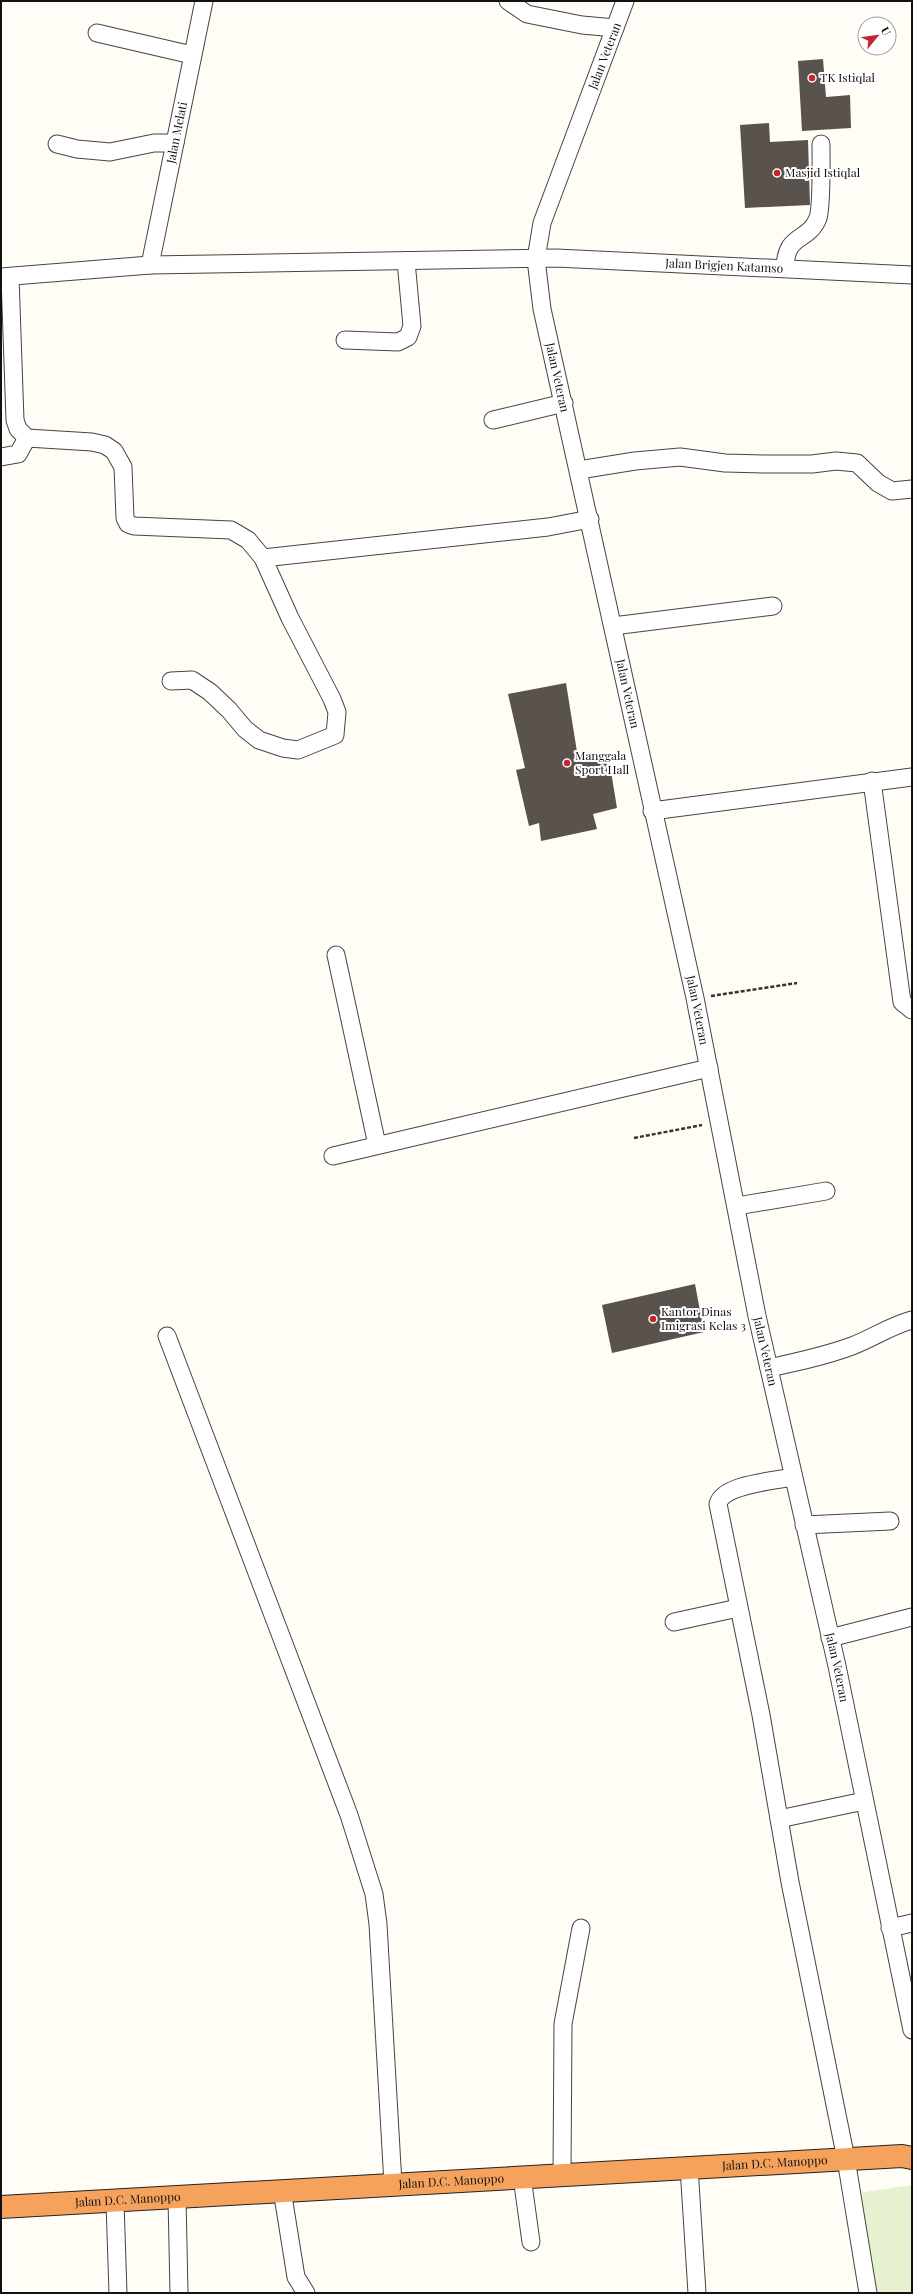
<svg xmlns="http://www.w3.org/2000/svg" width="913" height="2294" font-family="'Playfair Display',serif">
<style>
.pitch{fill:#e6f2cf}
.building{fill:#5a524d}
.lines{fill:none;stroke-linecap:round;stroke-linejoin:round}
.minor-casing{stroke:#444;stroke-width:19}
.highway-casing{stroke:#222;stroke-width:24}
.path{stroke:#333;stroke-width:2.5;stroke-dasharray:4 2;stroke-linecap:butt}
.minor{stroke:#fff;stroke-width:17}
.highway{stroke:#f5a25d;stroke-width:22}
.poi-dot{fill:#c4262e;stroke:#fff;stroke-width:1.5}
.labels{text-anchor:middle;stroke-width:4;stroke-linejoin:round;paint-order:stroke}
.street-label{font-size:12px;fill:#111;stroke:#fff}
.poi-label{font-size:12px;fill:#111;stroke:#fff;text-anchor:start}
</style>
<rect width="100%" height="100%" fill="#fffdf5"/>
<path class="pitch" d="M912,2185V2293H873L858,2193Z"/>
<path class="building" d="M823,59L826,97L850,95L851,128L802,131L798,61Z
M769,123L770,142L808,140L810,205L745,208L740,125Z
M566,683L578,758L608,753L617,808L593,814L597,829L541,841L539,823L529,826L516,770L525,768L508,694Z
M695,1284L704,1332L612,1353L602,1305Z"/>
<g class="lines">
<g class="minor-casing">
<g id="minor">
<path d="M508,1L527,14L582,25L615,28"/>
<path id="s1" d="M625,1L542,223L536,259L542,309L695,998L757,1316L837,1666L912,2030"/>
<path d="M97,33L192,55"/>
<path d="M57,144L77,149L110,152L154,143H175"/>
<path id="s2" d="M150,265L204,1"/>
<path d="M785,268C786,232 808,243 818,218C822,206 821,160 821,144"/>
<path id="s3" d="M1,277L150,265L556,258L912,275"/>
<path d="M10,277L15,420L18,429L27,438L92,442L105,445L114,451L123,467L125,518L128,524L134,526L231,530L248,540L263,558L290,618L332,699L337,712L335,735L298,750L283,748L259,740L245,729L229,710L210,692L192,680L171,681"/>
<path d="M345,340L398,342L408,337L412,326L406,261"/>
<path d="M493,420L564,403"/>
<path d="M1,457L18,454L27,438"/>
<path d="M579,470L635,461L680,457L725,463L764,464H812L836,461L857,463L878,483L892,491L912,489"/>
<path d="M263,558L548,527L590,519"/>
<path d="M613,626L773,606"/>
<path d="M872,781L902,1002L912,1010"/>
<path d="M652,811L912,777"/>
<path d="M336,955L377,1145"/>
<path d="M333,1156L709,1068"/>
<path d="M737,1206L826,1191"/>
<path d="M167,1336L349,1815L374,1894L378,1924L393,2184"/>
<path d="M769,1368C797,1362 825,1356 852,1346C873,1338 890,1326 912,1320"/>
<path d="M793,1477C774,1481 723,1484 718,1504L761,1715L790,1882L846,2159L868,2293"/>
<path d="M804,1525L890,1521"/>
<path d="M674,1622L738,1608"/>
<path d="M830,1638L912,1617"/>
<path d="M779,1819L864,1801"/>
<path d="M890,1928L912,1923"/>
<path d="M689,2167L697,2293"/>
<path d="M562,2175L563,2024L581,1928"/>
<path d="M522,2177L531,2242"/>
<path d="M282,2190L296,2277L306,2293"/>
<path d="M177,2198L179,2293"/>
<path d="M115,2202L118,2293"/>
</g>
</g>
<g class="highway-casing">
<g id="highway">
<path id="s4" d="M1,2207L902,2156L912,2158"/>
</g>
</g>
<path class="path" d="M711,996L797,983
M634,1138L702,1125"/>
<use href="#minor" class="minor"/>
<use href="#highway" class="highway"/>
</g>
<g class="poi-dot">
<circle cx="812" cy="78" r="4"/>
<circle cx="777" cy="173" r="4"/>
<circle cx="567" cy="763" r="4"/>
<circle cx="653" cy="1319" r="4"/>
</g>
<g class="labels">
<g class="street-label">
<text transform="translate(605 56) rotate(-69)" y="4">Jalan Veteran</text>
<text dy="4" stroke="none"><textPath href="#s2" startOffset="135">Jalan Melati</textPath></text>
<text dy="4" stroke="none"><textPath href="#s3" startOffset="724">Jalan Brigjen Katamso</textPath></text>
<text dy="4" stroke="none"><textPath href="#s1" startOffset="394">Jalan Veteran</textPath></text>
<text dy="4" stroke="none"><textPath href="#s1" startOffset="718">Jalan Veteran</textPath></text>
<text dy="4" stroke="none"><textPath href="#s1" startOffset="1042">Jalan Veteran</textPath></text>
<text dy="4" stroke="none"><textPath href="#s1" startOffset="1390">Jalan Veteran</textPath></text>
<text dy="4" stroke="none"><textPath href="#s1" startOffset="1714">Jalan Veteran</textPath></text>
<text dy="4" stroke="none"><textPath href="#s4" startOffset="775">Jalan D.C. Manoppo</textPath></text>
<text dy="4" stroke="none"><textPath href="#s4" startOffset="451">Jalan D.C. Manoppo</textPath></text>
<text dy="4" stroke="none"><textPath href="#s4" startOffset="127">Jalan D.C. Manoppo</textPath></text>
</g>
<g class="poi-label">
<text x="820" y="82">TK Istiqlal</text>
<text x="785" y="177">Masjid Istiqlal</text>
<text x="575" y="760">Manggala<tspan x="575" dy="14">Sport Hall</tspan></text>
<text x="661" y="1316">Kantor Dinas<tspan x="661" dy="14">Imigrasi Kelas 3</tspan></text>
</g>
</g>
<rect width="913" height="2294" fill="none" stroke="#111111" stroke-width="4"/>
<g transform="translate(877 36) rotate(61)"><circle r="19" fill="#ffffff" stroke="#a0a0a0"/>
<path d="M0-3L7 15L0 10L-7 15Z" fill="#c4262e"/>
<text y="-6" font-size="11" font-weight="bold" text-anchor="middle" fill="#111111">U</text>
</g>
</svg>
